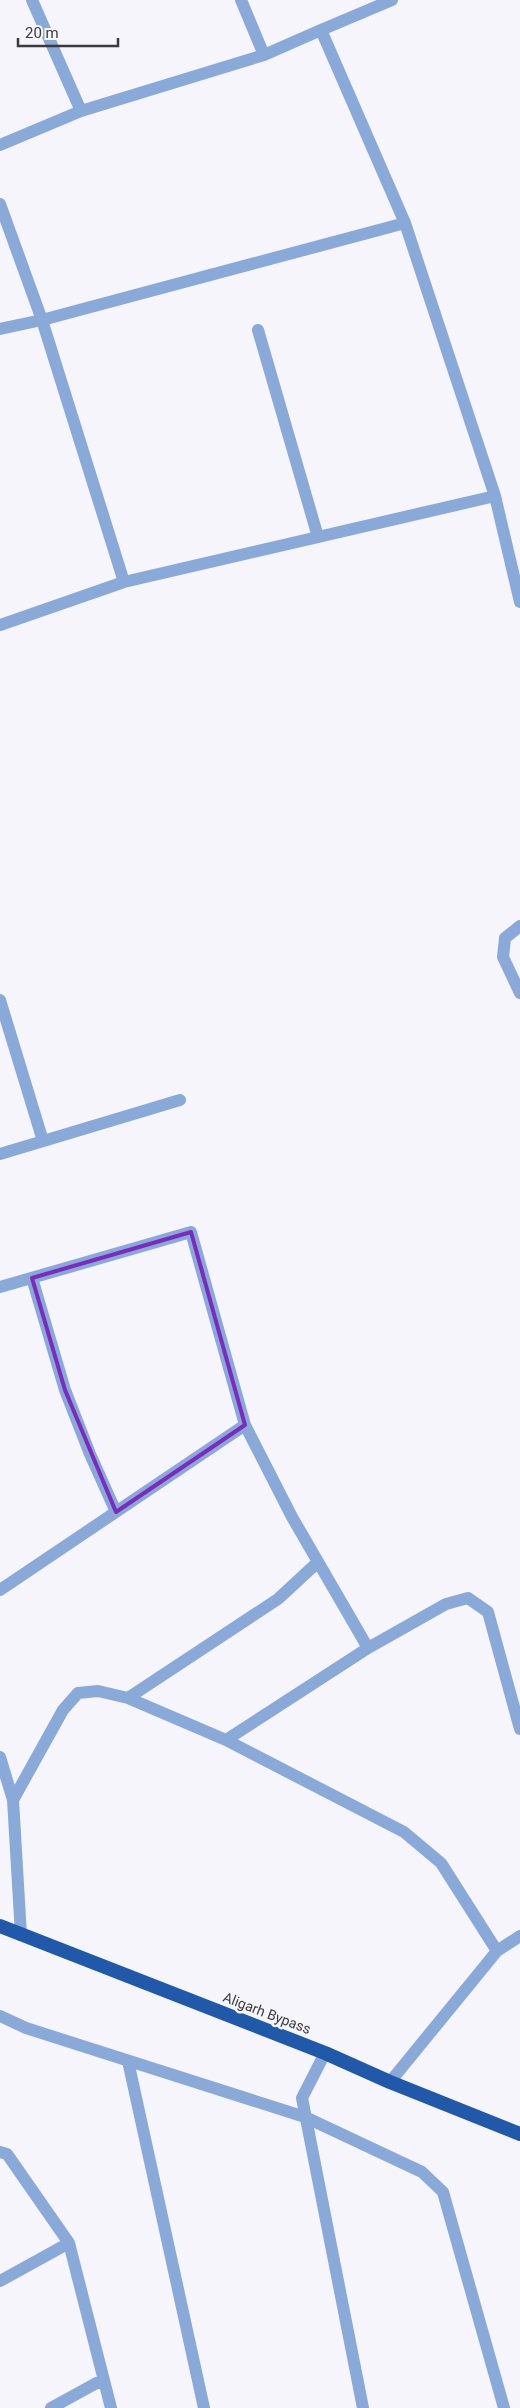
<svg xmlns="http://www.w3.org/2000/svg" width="520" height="2408" font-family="Roboto,sans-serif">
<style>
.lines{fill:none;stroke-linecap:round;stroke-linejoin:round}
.minor{stroke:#89a9d8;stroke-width:12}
.trunk{stroke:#2058aa;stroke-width:14}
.marked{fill:none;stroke:#7b2cbf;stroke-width:4;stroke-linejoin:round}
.labels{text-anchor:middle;stroke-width:5;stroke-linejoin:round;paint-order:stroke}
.street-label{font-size:14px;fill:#3b3a3d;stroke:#f6f5fb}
</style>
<rect width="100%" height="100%" fill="#f6f5fb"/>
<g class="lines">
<path class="minor" d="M32,0L81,111
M241,0L264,55
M392,0L321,30L405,223L495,496L520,602
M0,145L81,111L264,55L321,30
M0,204L42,320L124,582
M0,329L42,320L405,223
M258,330L318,537
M0,625L124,582L495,496
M520,926L505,938L503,957L520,993
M0,1000L43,1141
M0,1154L180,1100
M32,1278L65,1390L90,1454L116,1512
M0,1287L191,1232L245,1425L292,1517L368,1648
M0,1590L245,1425
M128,1698L278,1599L318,1562
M226,1740L368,1648L446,1604L468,1598L488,1612L520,1729
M0,1757L13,1800L21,1935
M13,1800L63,1710L78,1693L98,1691L128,1698L226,1740L404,1832L441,1863L497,1951
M0,2016L26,2028L305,2117L422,2172L443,2192L504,2408
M325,2053L302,2098L363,2408
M128,2061L204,2408
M390,2082L497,1951L520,1936
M0,2152L7,2154L69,2243L111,2408
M0,2281L69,2243
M51,2408L102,2380"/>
<path class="trunk" d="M0,1926L325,2053L390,2082L520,2134"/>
</g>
<path class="marked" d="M191,1232L245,1425L116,1512L65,1390L32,1278Z"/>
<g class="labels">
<g class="street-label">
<text transform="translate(267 2013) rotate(21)" y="5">Aligarh Bypass</text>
</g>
</g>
<path d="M18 38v8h100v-8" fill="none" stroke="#3b3a3d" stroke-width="2.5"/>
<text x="25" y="38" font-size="15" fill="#3b3a3d" stroke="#f6f5fb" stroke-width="4" paint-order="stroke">20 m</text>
</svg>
